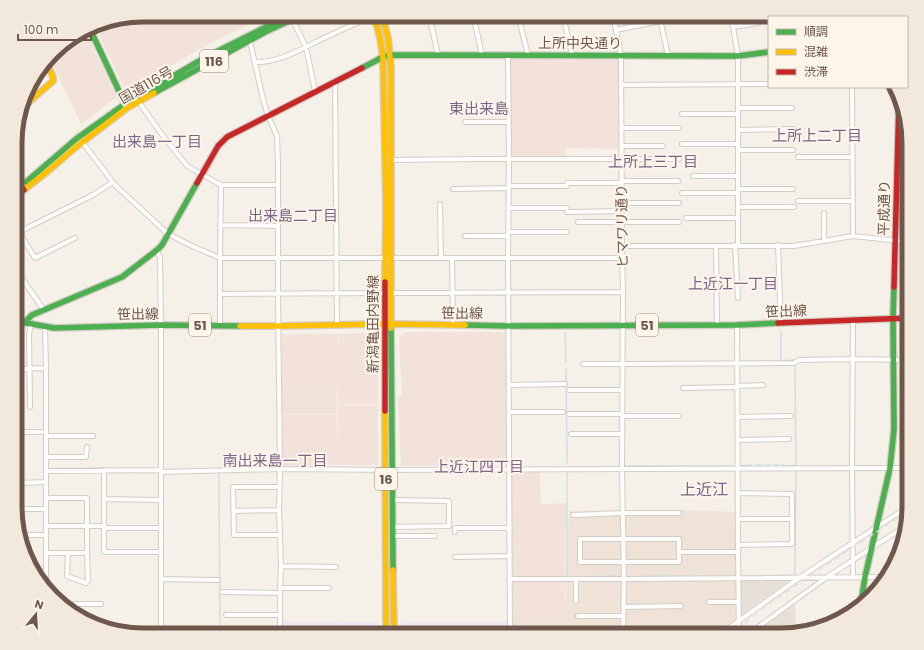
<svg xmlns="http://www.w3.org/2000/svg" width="924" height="650" font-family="Poppins,'Noto Sans JP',sans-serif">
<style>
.residential{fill:#eee3d6}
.commercial{fill:#f2e2d9}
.industrial{fill:#e6e0d9}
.education{fill:#f1e7f0}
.green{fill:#e1ead4}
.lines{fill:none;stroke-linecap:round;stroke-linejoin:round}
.stream{stroke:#cbe1e3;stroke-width:1.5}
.street-casing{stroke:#d3cdc7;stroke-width:6}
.fast-casing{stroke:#d4ccc4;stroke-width:8}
.slow-casing{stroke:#d4ccc4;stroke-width:8}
.jam-casing{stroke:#d4ccc4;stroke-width:8}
.street{stroke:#fefdfc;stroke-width:4}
.fast{stroke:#4caf50;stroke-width:5.5}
.slow{stroke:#ffc107;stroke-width:5.5}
.jam{stroke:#c62828;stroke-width:5.5}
.rail{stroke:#e4e1e4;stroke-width:1.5;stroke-dasharray:6 4;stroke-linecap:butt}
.labels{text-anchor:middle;stroke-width:4;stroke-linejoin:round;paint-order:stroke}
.shield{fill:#fdf5e9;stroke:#9a877a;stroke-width:1}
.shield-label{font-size:13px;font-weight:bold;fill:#6f584b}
.street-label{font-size:14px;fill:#6f584b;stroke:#fdf5e9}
.neighbourhood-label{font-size:15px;fill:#7e648c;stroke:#fdf5e9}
.quarter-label{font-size:16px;fill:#7e648c;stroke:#fdf5e9}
.rim{fill:none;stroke:#6f584b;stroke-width:5}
</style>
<rect width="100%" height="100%" fill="#f5f0e8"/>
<path class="residential" d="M282,387H337V414H282Z
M681,510L737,512V635H511V617H565L569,511Z"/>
<path class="commercial" d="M143,15H267L207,45L126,92L95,26L102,22Z
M85,31L117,97L81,124L50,58L59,47Z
M510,59L619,60L620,149L565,148L566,158H511Z
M404,332H506L507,464L401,466L398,398L402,394L399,338Z
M372,333L378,338V404H338V387H282L281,334H338V353L339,334Z
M338,405H378V465H338Z
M282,415H337L338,465L282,466Z
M512,470L540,471L541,504L566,503L565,617H511Z"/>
<path class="industrial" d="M792,579L741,615V580Z
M795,604L796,632L781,635H751Z"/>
<path class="education" d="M282,621L379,622V635H282Z
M401,621H507V635H402Z"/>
<path class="green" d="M407,627H441V635H407Z"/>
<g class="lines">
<path class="stream" d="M781,331V361L794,360
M565,333L566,362
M566,369L567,464
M756,465H762
M766,465H769
M773,465H777
M781,465H784
M626,466H735
M741,466L752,465
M789,466L796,465L795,365
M567,472V577L615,576
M219,473L220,635
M666,576H690
M698,576H704
M708,576H713
M718,576H723
M727,576H736
M758,576L795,575L796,471
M626,577L661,576"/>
<g class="street-casing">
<path id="street" d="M429,15L438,55
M473,15L482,55
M518,15L528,55
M563,15L572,55
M613,15L621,55L622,246L623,292L622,469L624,579L623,635
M659,15L668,55
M731,15L738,56V245
M789,17V15
M292,19L306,47L315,91
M383,19L404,15
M733,27L758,23
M616,30L661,21
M250,42L263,99L268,116L277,136L278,163V294L280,469L279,510L281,566L280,588V635
M508,55L509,159L508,258L510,635
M255,62C279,63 301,49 322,39C339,31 357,23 374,15
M335,81L337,324
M622,85L769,84
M852,87L853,236
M139,102L160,132L187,166L221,185L220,258V325
M453,105H509
M738,108H792
M682,114H738
M465,122H509
M622,128H679
M738,130L793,129
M83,143L115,185L168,234L192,246L220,258H622
M682,144H738
M622,146H663
M738,150H793
M798,157H853
M391,160L478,159H679
M693,176H738
M622,181H678
M567,183H622
M221,185H278
M509,186H567
M453,189L509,188
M738,189H793
M682,193H738
M798,201H853
M622,203H679
M440,204L441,258
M738,207H794
M509,208H567
M567,212L622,211
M824,213V241
M686,218H738
M578,222H679
M220,225L278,226
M508,232H567
M465,236H508
M75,238L35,258L19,232L93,195L113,182
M735,245L738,298
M778,245L781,323
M622,246H794L853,236L909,242
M716,246L717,324
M157,250L160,258L161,325V635
M452,258L453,325
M16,270L44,310
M392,293L623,292
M220,294L384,293
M737,325L738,552
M45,327L46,368V587
M583,364H623L794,363L799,360L852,359L909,360
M16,369L46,368
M509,385L565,384
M737,386L763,385
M683,388L737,387
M569,390H622
M30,407L29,334L31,324
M509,412H563
M569,414H622
M622,416H679
M738,417L791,416
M16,432H46
M571,434H622
M46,436H93
M738,440L789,439
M46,457H86L87,447
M104,470V552H161
M46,471L161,470
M161,472L280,469L393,470L909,468
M16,483L46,482
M279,487H233L234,535H280
M46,498H87V553
M104,499L161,500
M393,500L449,501V526L393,527
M16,509H46
M233,511L279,510
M573,515L623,513H679
M738,519H792V494L738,493
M46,526H104
M104,528H161
M455,532V528H510
M20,535H46
M393,536H435
M580,539H679V562H580Z
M738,545L792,544V519
M679,552H738L739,635
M46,553H87L88,581L86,583L67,576L68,553
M455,557L510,556
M281,566L336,567
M33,572H46
M853,577L852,468L853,320
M161,579L218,580
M510,579H624L887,577
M280,588H329
M222,592L280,593
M576,601V579
M709,602H738
M61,604H101
M623,607L681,606
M226,615H280
M578,616H623
M510,631L679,630
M719,635L799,578L909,506
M747,635L827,577L907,525"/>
</g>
<g class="fast-casing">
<path id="fast" d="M90,29L126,106
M362,68L383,57L391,55L738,56L769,52
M154,93L267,31L302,15
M26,182L76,139L125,104L208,56L290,15
M16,321L54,328L161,325L240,326
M24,323L32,315L122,277L157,250L162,245L197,183
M465,325L508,326L737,325L778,323
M391,328L393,570
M861,603L865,577L890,468L894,429L893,318L894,287"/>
</g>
<g class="slow-casing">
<path id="slow" d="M374,15L380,38L383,57L386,205L385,282
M382,15L388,38L391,68V328
M22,108L53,81V77L46,62
M16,196L48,171L76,147L127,108L154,93
M240,326H279L384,324L465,325
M385,411L386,635
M393,570L394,635"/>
</g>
<g class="jam-casing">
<path id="jam" d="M16,179L24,190
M197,183L218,146L227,137L362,68
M894,287L899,97
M778,323L909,318
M385,411V282"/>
</g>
<use href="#street" class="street"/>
<use href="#fast" class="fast"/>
<use href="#slow" class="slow"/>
<use href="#jam" class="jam"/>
<path class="rail" d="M729,635L775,600L838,557L909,511"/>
</g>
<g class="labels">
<g class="shield">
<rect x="200" y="50" width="28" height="22" rx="3"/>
<rect x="189" y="314" width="22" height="22" rx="3"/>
<rect x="636" y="314" width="22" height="22" rx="3"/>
<rect x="375" y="468" width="22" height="22" rx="3"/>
</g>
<g class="shield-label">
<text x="214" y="66">116</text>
<text x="200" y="330">51</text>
<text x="647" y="330">51</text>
<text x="386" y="484">16</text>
</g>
<g class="street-label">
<text x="580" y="48">上所中央通り</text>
<text transform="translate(146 85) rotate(-30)" y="5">国道116号</text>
<text transform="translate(884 208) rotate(-89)" y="5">平成通り</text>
<text transform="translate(622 226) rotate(-91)" y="5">ヒマワリ通り</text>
<text transform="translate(786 311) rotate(-2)" y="5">笹出線</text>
<text transform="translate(462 313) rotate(1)" y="5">笹出線</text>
<text transform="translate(138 314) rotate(-1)" y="5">笹出線</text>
<text transform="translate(373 324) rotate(-90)" y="5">新潟亀田内野線</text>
</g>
<g class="neighbourhood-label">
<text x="479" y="114">東出来島</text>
<text x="817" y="141">上所上二丁目</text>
<text x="157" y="147">出来島一丁目</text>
<text x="653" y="167">上所上三丁目</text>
<text x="293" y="221">出来島二丁目</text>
<text x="733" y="289">上近江一丁目</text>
<text x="275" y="466">南出来島一丁目</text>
<text x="479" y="472">上近江四丁目</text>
</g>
<g class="quarter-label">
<text x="704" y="495">上近江</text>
</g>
</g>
<path d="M0 0H924V650H0ZM143 22H781A121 121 0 0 1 902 143V507A121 121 0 0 1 781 628H143A121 121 0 0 1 22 507V143A121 121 0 0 1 143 22Z" fill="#f2e8dc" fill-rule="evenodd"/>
<path class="rim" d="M143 22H781A121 121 0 0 1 902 143V507A121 121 0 0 1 781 628H143A121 121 0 0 1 22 507V143A121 121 0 0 1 143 22Z"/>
<rect x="768" y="16" width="140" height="72" fill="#fdf5e9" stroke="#c4b6aa"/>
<rect x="776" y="29" width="20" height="6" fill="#4caf50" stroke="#c4b6aa"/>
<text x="804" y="36" font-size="12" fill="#6f584b">順調</text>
<rect x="776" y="49" width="20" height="6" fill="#ffc107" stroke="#c4b6aa"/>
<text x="804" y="56" font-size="12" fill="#6f584b">混雑</text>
<rect x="776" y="69" width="20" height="6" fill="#c62828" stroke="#c4b6aa"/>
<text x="804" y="76" font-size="12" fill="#6f584b">渋滞</text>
<g transform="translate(36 614) rotate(18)" stroke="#fdf5e9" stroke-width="3" paint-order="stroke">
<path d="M0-3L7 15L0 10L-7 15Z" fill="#6f584b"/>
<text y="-6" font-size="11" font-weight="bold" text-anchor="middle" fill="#6f584b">N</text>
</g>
<path d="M18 34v6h73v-6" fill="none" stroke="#6f584b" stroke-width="2"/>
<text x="24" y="34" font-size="12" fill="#6f584b" stroke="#fdf5e9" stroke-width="3" paint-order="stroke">100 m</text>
</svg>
